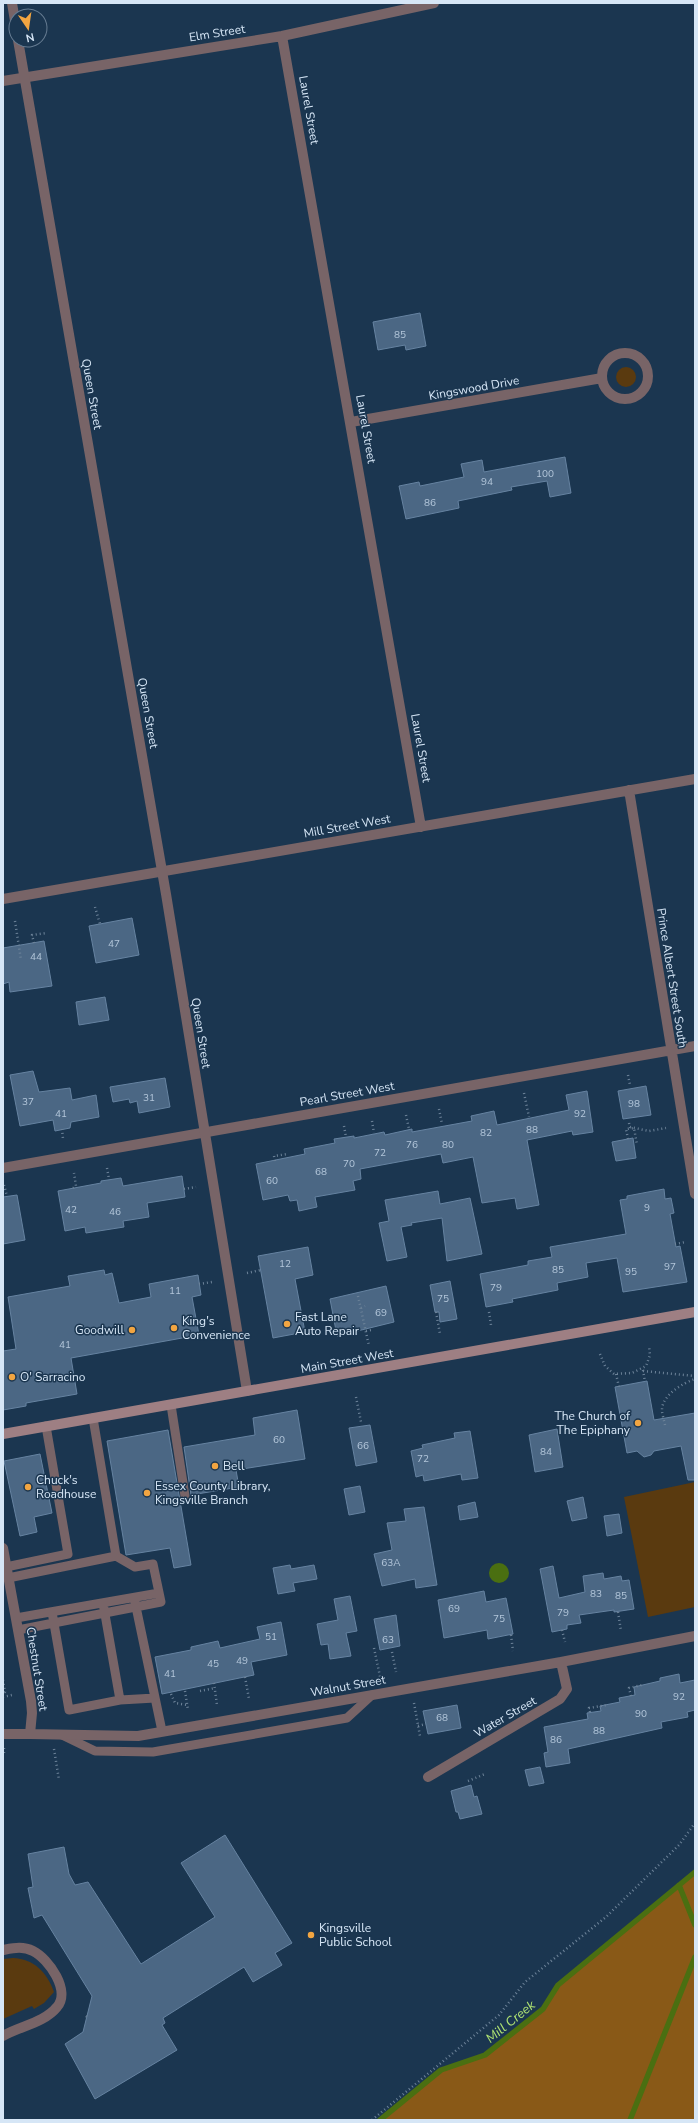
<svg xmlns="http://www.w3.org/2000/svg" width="698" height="2123" font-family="'Nunito Sans',sans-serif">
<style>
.green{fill:#5a3a0f}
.forest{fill:#895917}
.water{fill:#4a6f11}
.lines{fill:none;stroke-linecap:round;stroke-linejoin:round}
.stream{stroke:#4a6f11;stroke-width:5.5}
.building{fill:#4b6784;stroke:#6683a1}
.path{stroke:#6d8399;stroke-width:2.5;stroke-dasharray:1 3;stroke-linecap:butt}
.service{stroke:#786467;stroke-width:9}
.minor{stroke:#786467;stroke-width:10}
.tertiary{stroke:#786467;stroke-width:10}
.secondary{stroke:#9e7f83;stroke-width:10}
.poi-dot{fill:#f2a541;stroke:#1b3650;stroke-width:1.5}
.labels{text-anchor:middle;stroke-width:3;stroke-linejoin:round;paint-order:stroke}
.number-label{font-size:10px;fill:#b3c6da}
.street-label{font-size:12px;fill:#d6e6f6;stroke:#1b3650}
.poi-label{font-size:12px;fill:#d6e6f6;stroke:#1b3650;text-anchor:start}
.water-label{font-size:13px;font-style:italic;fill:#b0e472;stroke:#1b3650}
</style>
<rect width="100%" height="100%" fill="#1b3650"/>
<path class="green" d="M616 377a10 10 0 1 1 20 0a10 10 0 1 1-20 0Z
M695,1482V1607L648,1617L624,1497Z
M13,1958C34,1959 47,1972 54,1992L44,2003L34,2009L32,2006L3,2019V1959Z"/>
<path class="forest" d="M695,1870V2120H380L441,2070L485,2055L543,2009L558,1985Z"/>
<path class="water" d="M489 1573a10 10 0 1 1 20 0a10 10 0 1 1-20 0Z"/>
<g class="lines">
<path class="stream" d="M679,1885L695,1925
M380,2120L441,2070L485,2055L543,2009L558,1985L695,1872
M630,2120L695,1957"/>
</g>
<path class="building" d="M420,313L426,346L406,350L405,345L378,350L373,322Z
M565,457L571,493L550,497L547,481L511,487L512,490L458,501L459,508L406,519L399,486L419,482L420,486L464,477L461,464L482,460L484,472Z
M132,918L139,955L96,963L89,926Z
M44,941L52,986L10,992L9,982L3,984V948Z
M105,997L109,1020L79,1025L76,1002Z
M33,1071L39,1092L70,1088L72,1100L96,1095L99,1117L71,1122L70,1128L55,1131L53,1120L20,1126L10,1075Z
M165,1078L170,1107L139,1113L137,1101L130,1103L129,1099L113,1102L110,1087Z
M646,1086L651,1115L623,1119L618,1091Z
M587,1091L593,1132L573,1135L572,1131L527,1140L539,1205L517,1209L515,1198L482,1203L473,1157L443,1163L441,1154L360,1169L361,1179L353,1181L355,1190L315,1197L317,1207L299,1211L297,1200L290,1201L288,1195L263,1200L256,1164L305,1154L304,1149L335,1143L334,1139L354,1136V1138L384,1132L385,1135L412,1129V1132L472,1121L471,1116L494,1111L497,1125L569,1110L566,1095Z
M633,1138L636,1158L616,1161L612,1142Z
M182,1176L185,1197L147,1203L149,1217L123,1221L124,1227L86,1233L85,1227L65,1231L58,1191L101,1183V1181L121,1178L123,1186Z
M664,1189L665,1199L671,1198L674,1213L670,1214L676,1247L680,1246L687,1282L623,1292L617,1258L586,1263L588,1277L557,1283L558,1290L512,1299L513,1302L486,1307L480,1274L528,1265V1261L552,1257L550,1247L626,1234L620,1200L627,1199V1196Z
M438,1191L440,1204L470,1198L482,1254L447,1261L442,1218L411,1223L412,1225L401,1227L407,1257L387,1261L379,1223L389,1221L385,1200Z
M17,1195L25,1240L3,1244V1197Z
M308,1247L313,1275L295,1279L305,1332L273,1338L258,1256Z
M104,1270L105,1275L112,1273L119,1303L151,1297L149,1284L198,1275L201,1295L192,1297L199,1335L71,1358L77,1394L26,1403V1406L3,1410V1351L16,1349L8,1297L70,1286L68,1276Z
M450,1281L457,1319L440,1322L439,1312H435L430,1285Z
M386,1286L394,1322L337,1336L330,1299Z
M647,1381L654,1420L695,1413V1480H688L681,1446L654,1451L651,1455L644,1457L637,1451L627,1453L615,1387Z
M297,1410L305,1459L236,1470L239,1487L191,1495L184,1447L255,1435L253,1418Z
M370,1425L377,1462L356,1466L349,1428Z
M557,1429L563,1467L535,1472L529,1435Z
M168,1430L191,1565L174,1568L170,1548L126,1555L107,1441Z
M470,1431L478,1478L462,1480L461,1474L424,1481L423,1475L416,1477L411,1451L423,1448L422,1445L455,1438L454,1433Z
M40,1454L52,1513L34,1517L37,1532L20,1536L4,1461Z
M360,1486L365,1512L349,1515L344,1489Z
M583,1497L587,1518L572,1521L567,1501Z
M475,1502L478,1517L460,1520L458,1506Z
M424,1507L437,1585L416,1588L415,1579L382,1586L374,1554L392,1550L387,1523L406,1521L404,1509Z
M619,1514L622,1533L607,1536L604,1516Z
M290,1565L291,1569L314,1565L317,1579L293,1583L295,1591L278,1594L273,1568Z
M553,1566L559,1598L585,1592L583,1576L603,1573L604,1579L621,1576L622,1581L629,1580L634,1609L614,1612V1610L579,1615L581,1623L567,1625V1629L552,1632L540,1569Z
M484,1591L486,1602L506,1598L513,1634L488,1639L487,1630L444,1638L438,1600Z
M350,1596L357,1631L346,1633L351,1656L330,1659L328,1644L321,1645L317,1624L338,1620L334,1599Z
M396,1615L400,1646L380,1650L374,1619Z
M281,1622L287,1655L251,1662L254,1675L162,1694L155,1657L191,1650V1647L218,1641L220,1648L260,1639L257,1627Z
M679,1674L680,1683L695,1680V1710L687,1712L688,1717L661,1722L662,1728L568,1749L570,1763L546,1767L544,1753L548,1752L544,1727L588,1719L587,1713L601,1711L600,1706L620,1702L619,1698L635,1695L634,1687L660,1681V1678Z
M457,1705L461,1728L428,1734L423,1711Z
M540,1767L544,1783L529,1786L525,1770Z
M471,1785L474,1797L477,1796L482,1814L460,1819L458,1812H456L451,1791Z
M225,1835L292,1943L275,1953L282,1965L253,1982L244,1967L163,2018L165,2023L162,2025L177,2050L95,2099L65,2044L83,2032L92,1996L42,1915L34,1918L28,1888L33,1887L28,1854L64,1847L69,1874L75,1885L88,1882L141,1964L215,1917L181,1863Z"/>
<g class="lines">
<path class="path" d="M95,907L100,924
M15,921L21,960
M34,943L32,935L47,933
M628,1075L630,1085
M524,1093L529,1117
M439,1109L442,1124
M406,1115L409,1129
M372,1121L374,1133
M629,1123L630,1127L649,1131L666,1128
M344,1126L346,1137
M62,1129L63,1139
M628,1139L626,1129L634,1128L637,1145
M275,1161L274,1156L288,1154
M107,1168L109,1179
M4,1185L7,1196
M73,1188L76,1186L74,1173
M184,1189L196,1187
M675,1244L686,1242
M247,1273L261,1270
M199,1284L212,1282
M358,1296L369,1346
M361,1308L365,1306
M436,1312L440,1334
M489,1312L491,1325
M366,1331L371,1330V1327
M600,1354L605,1366L614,1374L632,1373L646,1366L650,1355L649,1346
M643,1370L645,1382
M643,1371L695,1376
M616,1374L619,1387
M356,1397L361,1422
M665,1425C664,1420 662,1414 662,1410C662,1395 683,1383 695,1379
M618,1612L621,1631
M562,1630L565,1642
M511,1635L513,1651
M374,1648L381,1681
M392,1652L396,1672
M245,1677L249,1699
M3,1680L5,1692L3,1693
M214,1683L217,1705
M185,1691L188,1710
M200,1691L215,1688
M171,1694L175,1703L187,1705
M631,1696L629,1688L642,1685
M3,1697L12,1695
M414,1703L420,1736
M590,1712L589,1708L607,1705
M418,1726L426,1724
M4,1748V1756
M54,1749L59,1780
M468,1781L485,1774
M86,2016L87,2017
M372,2120L499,2015L525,1982L606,1917L679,1845L695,1823"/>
<path class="service" d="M171,1405L185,1496
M6,1567L68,1554L46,1426
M8,1578L116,1556L93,1418
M135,1602L162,1731
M52,1612L69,1710L120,1700L103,1603
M16,1618L159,1593
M18,1630L161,1602L153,1564L135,1567L116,1556
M120,1700L155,1698
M62,1735L95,1751L153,1752L347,1718L372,1695"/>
<path class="minor" d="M282,36L421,827
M3,81L282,36L434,3
M602 376a23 23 0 1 1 46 0a23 23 0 1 1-46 0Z
M351,422L602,378
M629,790L695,1194
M3,899L695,779
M3,1168L695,1046
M3,1548L31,1701L32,1713L30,1734L138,1736L561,1662L695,1636
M3,1734H30
M428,1777L560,1699L567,1689L561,1662
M3,1950C14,1948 23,1946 33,1951C49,1959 71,1991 57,2007C44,2023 20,2026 3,2036"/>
<path class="tertiary" d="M12,3L16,27
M18,40L166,894L247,1391"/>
<path class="secondary" d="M3,1434L695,1312"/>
</g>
<g class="poi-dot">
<circle cx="287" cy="1324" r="4"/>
<circle cx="174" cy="1328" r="4"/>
<circle cx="132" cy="1330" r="4"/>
<circle cx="12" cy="1377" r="4"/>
<circle cx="638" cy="1423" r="4"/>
<circle cx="215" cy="1466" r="4"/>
<circle cx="28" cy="1487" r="4"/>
<circle cx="147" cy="1493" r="4"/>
<circle cx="311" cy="1935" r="4"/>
</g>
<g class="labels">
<g class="number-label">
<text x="400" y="338">85</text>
<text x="545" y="477">100</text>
<text x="487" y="485">94</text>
<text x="430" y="506">86</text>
<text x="114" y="947">47</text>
<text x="36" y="960">44</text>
<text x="149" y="1101">31</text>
<text x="28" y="1105">37</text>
<text x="634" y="1107">98</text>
<text x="61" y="1117">41</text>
<text x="580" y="1117">92</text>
<text x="532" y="1133">88</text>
<text x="486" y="1136">82</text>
<text x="412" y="1148">76</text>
<text x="448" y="1148">80</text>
<text x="380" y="1156">72</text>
<text x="349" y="1167">70</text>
<text x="321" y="1175">68</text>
<text x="272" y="1184">60</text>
<text x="647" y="1211">9</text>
<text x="71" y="1213">42</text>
<text x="115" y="1215">46</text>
<text x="285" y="1267">12</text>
<text x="670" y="1270">97</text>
<text x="558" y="1273">85</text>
<text x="631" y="1275">95</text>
<text x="496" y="1291">79</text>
<text x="175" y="1294">11</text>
<text x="443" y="1302">75</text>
<text x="381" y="1316">69</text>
<text x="65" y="1348">41</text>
<text x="279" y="1443">60</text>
<text x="363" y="1449">66</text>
<text x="546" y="1455">84</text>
<text x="423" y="1462">72</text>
<text x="391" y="1566">63A</text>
<text x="596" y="1597">83</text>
<text x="621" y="1599">85</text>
<text x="454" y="1612">69</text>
<text x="563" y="1616">79</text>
<text x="499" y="1622">75</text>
<text x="271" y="1640">51</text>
<text x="388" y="1643">63</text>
<text x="242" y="1664">49</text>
<text x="213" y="1667">45</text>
<text x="170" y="1677">41</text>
<text x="679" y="1700">92</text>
<text x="641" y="1717">90</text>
<text x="442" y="1721">68</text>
<text x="599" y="1734">88</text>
<text x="556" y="1743">86</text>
</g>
<g class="street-label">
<text transform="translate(217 33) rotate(-9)" y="4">Elm Street</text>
<text transform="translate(309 110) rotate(80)" y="4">Laurel Street</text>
<text transform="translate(474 388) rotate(-10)" y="4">Kingswood Drive</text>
<text transform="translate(92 394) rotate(80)" y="4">Queen Street</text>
<text transform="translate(366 429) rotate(80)" y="4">Laurel Street</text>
<text transform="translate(148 713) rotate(80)" y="4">Queen Street</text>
<text transform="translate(421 748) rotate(80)" y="4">Laurel Street</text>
<text transform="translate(347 826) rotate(-10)" y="4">Mill Street West</text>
<text transform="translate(672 978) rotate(81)" y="4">Prince Albert Street South</text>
<text transform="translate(201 1033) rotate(81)" y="4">Queen Street</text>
<text transform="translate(347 1094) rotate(-10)" y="4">Pearl Street West</text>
<text transform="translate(347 1361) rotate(-10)" y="4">Main Street West</text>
<text transform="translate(37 1669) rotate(81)" y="4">Chestnut Street</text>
<text transform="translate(348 1686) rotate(-10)" y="4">Walnut Street</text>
<text transform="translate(505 1717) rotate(-30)" y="4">Water Street</text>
</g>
<g class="poi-label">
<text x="295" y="1321">Fast Lane<tspan x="295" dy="14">Auto Repair</tspan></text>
<text x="182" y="1325">King's<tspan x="182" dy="14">Convenience</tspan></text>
<text x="124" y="1334" text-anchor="end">Goodwill</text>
<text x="20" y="1381">O' Sarracino</text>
<text x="630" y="1420" text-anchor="end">The Church of<tspan x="630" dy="14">The Epiphany</tspan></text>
<text x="223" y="1470">Bell</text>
<text x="36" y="1484">Chuck's<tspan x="36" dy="14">Roadhouse</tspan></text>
<text x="155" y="1490">Essex County Library,<tspan x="155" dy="14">Kingsville Branch</tspan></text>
<text x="319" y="1932">Kingsville<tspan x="319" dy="14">Public School</tspan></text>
</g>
<g class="water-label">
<text transform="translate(510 2021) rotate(-39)" y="5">Mill Creek</text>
</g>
</g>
<rect width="698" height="2123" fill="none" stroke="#d6e6f6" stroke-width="8"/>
<g transform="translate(28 28) rotate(167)"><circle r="19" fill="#1b3650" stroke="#667c92"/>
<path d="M0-3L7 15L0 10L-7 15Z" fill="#f2a541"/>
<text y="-6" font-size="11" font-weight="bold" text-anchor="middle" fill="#d6e6f6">N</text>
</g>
</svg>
